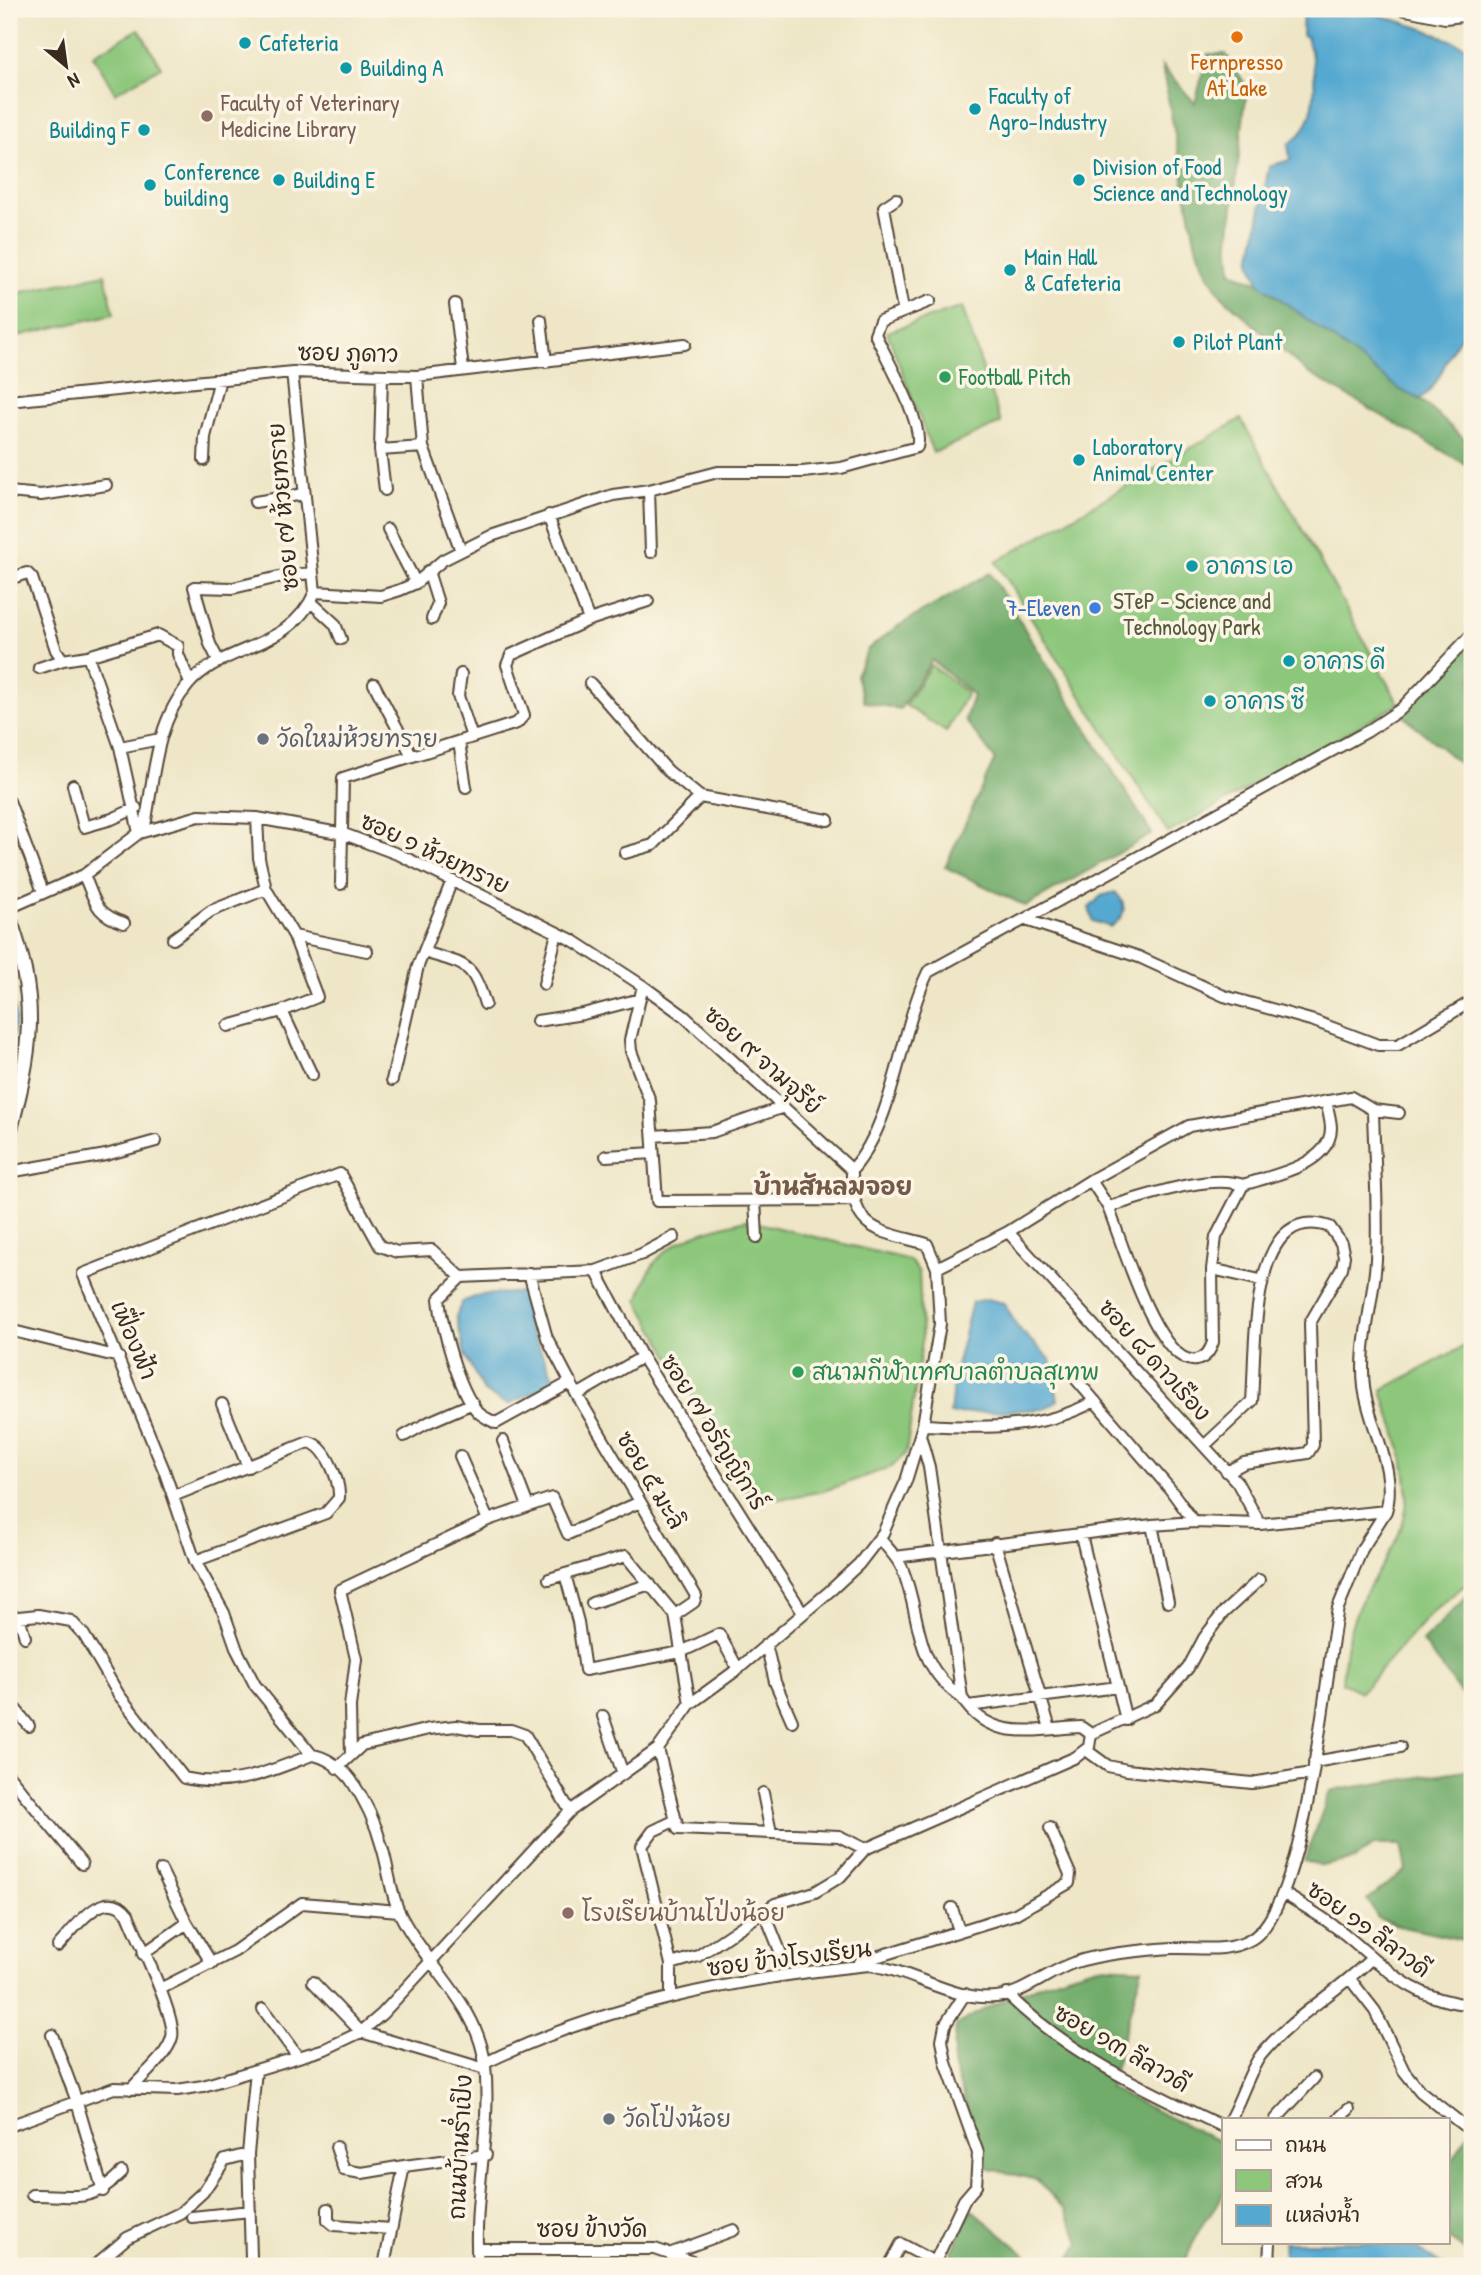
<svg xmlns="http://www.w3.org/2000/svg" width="1481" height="2275" font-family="'Patrick Hand','Playpen Sans Thai',sans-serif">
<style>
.green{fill:#8cc77b;stroke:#64784c;stroke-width:2}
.forest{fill:#71ac6b;stroke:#566b44;stroke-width:2}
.water{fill:#55a9d1;stroke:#486a78;stroke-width:2}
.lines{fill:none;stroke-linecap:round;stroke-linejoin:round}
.minor-casing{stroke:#564637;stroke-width:14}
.major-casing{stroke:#564637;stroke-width:18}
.minor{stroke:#fff;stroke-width:10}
.major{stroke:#fff;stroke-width:14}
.food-dot{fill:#e8710a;stroke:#fcf5e5;stroke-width:2.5}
.culture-dot{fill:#0f9aa8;stroke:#fcf5e5;stroke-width:2.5}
.education-dot{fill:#8d6e63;stroke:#fcf5e5;stroke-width:2.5}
.leisure-dot{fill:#2e9e5b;stroke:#fcf5e5;stroke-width:2.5}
.shop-dot{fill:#3f7fe0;stroke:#fcf5e5;stroke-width:2.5}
.worship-dot{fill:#6b7280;stroke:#fcf5e5;stroke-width:2.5}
.labels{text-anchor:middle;stroke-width:7;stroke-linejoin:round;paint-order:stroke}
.culture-label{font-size:23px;fill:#0d838f;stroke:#fcf5e5;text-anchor:start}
.food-label{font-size:23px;fill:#c56008;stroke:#fcf5e5}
.education-label{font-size:23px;fill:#785e54;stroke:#fcf5e5;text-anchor:start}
.street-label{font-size:23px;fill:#3b2a1e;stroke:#fcf5e5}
.leisure-label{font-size:23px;fill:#27864d;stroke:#fcf5e5;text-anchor:start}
.park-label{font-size:23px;fill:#53593a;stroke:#fcf5e5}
.shop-label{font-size:23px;fill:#366cbe;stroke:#fcf5e5;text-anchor:end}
.worship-label{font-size:23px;fill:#5b616d;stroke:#fcf5e5;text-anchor:start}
.neighbourhood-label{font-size:24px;font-weight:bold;fill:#745a48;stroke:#fcf5e5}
</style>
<rect width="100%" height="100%" fill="#fcf5e5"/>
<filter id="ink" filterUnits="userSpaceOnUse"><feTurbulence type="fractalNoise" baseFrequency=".0143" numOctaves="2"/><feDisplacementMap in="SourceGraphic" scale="14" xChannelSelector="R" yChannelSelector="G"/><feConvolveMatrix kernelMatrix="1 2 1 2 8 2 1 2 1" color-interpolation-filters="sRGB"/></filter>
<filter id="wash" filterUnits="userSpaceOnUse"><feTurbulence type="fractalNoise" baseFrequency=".00686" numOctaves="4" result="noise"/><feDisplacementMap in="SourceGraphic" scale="28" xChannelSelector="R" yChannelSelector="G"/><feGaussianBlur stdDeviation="1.57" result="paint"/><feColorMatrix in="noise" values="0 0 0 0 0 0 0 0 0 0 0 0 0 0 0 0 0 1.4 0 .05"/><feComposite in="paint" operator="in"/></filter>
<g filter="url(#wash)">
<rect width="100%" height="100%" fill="#eee6c6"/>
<path class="green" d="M139,29L161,67L115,93L93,55Z
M105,274L114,314L9,338V295Z
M962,307L1001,423L933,453L887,332Z
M1241,419L1399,704L1168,833L996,562Z
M931,665L967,693L946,732L905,705Z
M746,1220L909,1260L919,1272L922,1341L906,1453L892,1467L824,1491L780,1499L745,1490L638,1300C642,1289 646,1275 653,1265C673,1236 715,1228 746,1220Z
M1472,1342V1579L1430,1614L1361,1692L1342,1683C1344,1653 1349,1622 1364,1596C1380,1566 1406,1535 1407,1499C1409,1462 1392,1425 1382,1390Z"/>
<path class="forest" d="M1208,54H1226L1247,87L1229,241L1232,272L1259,283L1402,391L1420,399L1472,446V468L1305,371L1222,296L1208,275L1195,241L1162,66L1195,103Z
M990,573L1152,834L1026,906L945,867L995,759L965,720L973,695L932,660L900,709L864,702L856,675L868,649L898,626Z
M1472,641V774L1400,713Z
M1472,1591V1707L1422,1642Z
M1472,1769V1942L1403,1927L1378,1918L1367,1900L1406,1870L1401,1845H1374L1355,1859L1322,1866L1304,1861L1330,1791Z
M1098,1966L1142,1968L1109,2088L1224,2144V2193L1198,2232L1183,2266H1066L1080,2242L1065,2210L1037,2180L986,2168L953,2065L956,2025C1002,1998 1047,1979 1098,1966Z
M1472,2126V2255L1448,2239V2168Z
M971,2209L1039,2266H946Z"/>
<path class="water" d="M1349,9L1370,12L1424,29L1472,49V327C1443,347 1448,379 1420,399L1402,391L1259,283L1251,261L1269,166L1290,160L1288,144C1322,125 1317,70 1307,37L1302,35L1303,10Z
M1115,892C1129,906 1125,918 1110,927L1093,921L1089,908L1101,896Z
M9,970L16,1020L9,1056Z
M525,1292L527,1323L556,1382L508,1405L484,1392L465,1355L456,1316L462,1302L480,1295Z
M987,1299L1004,1303L1018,1328L1050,1359L1058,1400L1044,1409L950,1414L954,1375L972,1302Z
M1284,2242H1404L1445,2266H1282Z"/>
</g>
<g filter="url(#ink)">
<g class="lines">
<g class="minor-casing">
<path id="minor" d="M1401,9L1445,18L1472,15
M896,199L884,207L903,310
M455,304L463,369
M541,320L546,362
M382,375L380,450L423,447
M417,376L423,447L461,551
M9,401L292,372L417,376L685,344
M380,450L385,490
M204,460L205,437L220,379
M649,490L651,552
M9,492L41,495L106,485
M255,502L304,494
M549,515L589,620
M388,529L416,583
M428,571L438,603L432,619
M9,579L27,573L32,578L56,650L63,660L88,656L120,747L139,833
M315,592L381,596L400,590L416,583L443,560L491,536L613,495L649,490L718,472H802L841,468L917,447C925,424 886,358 875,334L880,321L930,301
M311,602L335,624L341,639
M88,656L158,635L178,646V654L190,683
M219,662L210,644L194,587L233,588L283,576L311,573
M39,668L63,660
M461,674L458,696L472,737
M590,683L668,771L700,797
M374,684L412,756
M459,742L466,787
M120,747L160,739
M73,785L84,827L112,819L136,808
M9,801L43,892
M257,818L259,858L266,889L294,936L317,997L282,1011L312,1075
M144,831C154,781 154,724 189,684C225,643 290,651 315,592L292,372
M625,853L653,845L700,797L828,820
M84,875C95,901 95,914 124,923
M341,884L343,778L517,723L524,715L507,665L511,655L589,620L648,601
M9,908L84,875L139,833L199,816L257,818L344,834L400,855L574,941L643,986L684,1016L852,1170
M1026,920L1139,957L1224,996L1314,1021L1378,1045H1398L1472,1001
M294,936L367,951
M173,939L211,911L266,889
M424,952C464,965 472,960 485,1004
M544,984L557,933
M643,986L630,1040L631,1051L650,1101L657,1201L852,1200
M537,1021L583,1014L640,999
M228,1026L282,1011
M392,1080L418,966L451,883
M653,1136L712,1132L784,1107
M606,1156L653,1153
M9,1172L106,1155L156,1141
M1091,1180C1096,1189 1103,1198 1108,1207C1120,1235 1157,1366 1196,1360C1206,1358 1210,1351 1213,1342L1212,1269L1216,1237L1243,1185C1269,1176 1318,1168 1329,1139C1334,1127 1328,1113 1326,1101
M755,1200L757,1237
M1108,1207C1144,1197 1208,1173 1243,1185
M1008,1232L1237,1482L1260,1524
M937,1268L1008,1232L1091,1180L1189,1126L1351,1097L1373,1110L1399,1113
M1212,1269L1260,1280
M596,1271L642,1357L803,1613
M529,1273L547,1338L577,1395L696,1596L694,1602L675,1615L690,1704
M9,1330L119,1357
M1075,1378L1170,1489L1194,1522
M571,1382L496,1423C490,1420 481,1416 477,1411C458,1388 442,1328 439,1299L461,1277L596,1271L642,1254L674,1237
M577,1395L642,1357
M222,1404L248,1467
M923,1425C984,1428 1041,1431 1095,1401
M920,1435L929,1467L962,1698C990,1743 1036,1729 1081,1727L1091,1734
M404,1436L429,1422L473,1403
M503,1441L528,1506
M1204,1446L1252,1401C1256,1357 1247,1198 1330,1227L1341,1243L1344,1256L1342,1268L1310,1323L1313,1445L1308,1453L1244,1463L1227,1472
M460,1456L488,1520
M173,1496L309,1442C327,1446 340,1482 339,1498L326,1513L195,1561
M1152,1525L1168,1602
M1081,1535L1126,1720
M879,1538C887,1547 897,1557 902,1568C923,1619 911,1662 962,1698
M995,1543L1050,1729
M895,1557L1152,1525L1194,1522L1260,1524L1386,1511
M565,1574L578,1622L585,1670L681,1652L719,1634L738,1669
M549,1579L626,1556L675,1615
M592,1603L650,1584
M19,1617L25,1637
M9,1618L38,1615L71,1621L84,1635L119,1695L184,1778C232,1789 268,1772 312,1755C325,1756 343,1769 351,1780C365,1800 376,1824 382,1847C389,1869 390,1893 400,1914C425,1965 479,2005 485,2065C492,2133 472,2199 478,2266
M766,1644L775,1682L792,1721
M9,1701L29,1726
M968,1706L1118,1687
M603,1716L623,1774
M1091,1734L1156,1704L1188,1668L1204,1638L1223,1613L1259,1580
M658,1749L678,1829L839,1836L865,1849
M1086,1750L1108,1766L1127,1770L1252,1783L1312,1773
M312,1755L255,1685L237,1650L224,1613L195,1561L164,1470L83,1274L340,1174L380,1246L397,1252L432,1250L461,1277
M351,1755L350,1706L356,1659L340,1590L488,1520L552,1498L568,1534L640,1502
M1314,1762L1400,1747
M337,1768L362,1745L429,1729L456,1726L479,1730H511L525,1735L570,1811
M9,1776L82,1864
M763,1793L771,1833
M161,1870L187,1923
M1283,1893C1305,1907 1327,1919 1347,1936C1389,1971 1414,2000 1472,2005
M952,1908L959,1931
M764,1911L780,1951
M58,1946C75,1928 104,1884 128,1914C137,1937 177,2018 172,2037C168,2055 143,2075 131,2089
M143,1954L187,1923L212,1964
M860,1962L1015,1914L1069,1883L1070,1874L1050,1828
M671,1964L698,1956L775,1904L815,1892L840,1877L865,1849L1076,1757L1089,1747L1091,1734
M1350,1979L1375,2011L1404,2071L1420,2091L1463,2125
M313,1982L361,2032L485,2069
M160,1989L235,1951L302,1903L399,1911
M1007,1994C1068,2054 1147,2091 1224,2127
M671,1996V1964L642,1846L653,1831L676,1820
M263,2009L298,2057
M52,2035L76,2099L103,2191
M485,2063C605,2005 737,1978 869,1965C912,1970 952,2001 996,1997C1022,1995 1048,1972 1073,1963C1087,1958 1105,1955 1120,1953C1137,1951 1155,1949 1172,1948C1198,1947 1227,1953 1250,1940C1307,1909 1325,1674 1338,1608L1362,1549L1386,1511C1398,1470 1369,1427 1364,1387C1359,1344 1374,1301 1376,1259C1379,1210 1374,1159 1373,1110
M1230,2119C1240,2102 1250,2069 1261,2055C1292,2017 1336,1993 1372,1958
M1276,2119L1314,2078
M1338,2119L1349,2109
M9,2126L114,2088L177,2090L203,2086L325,2049L361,2032L382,2014L570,1811L658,1749L690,1704L738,1669L831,1590L859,1564L883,1533L906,1481L923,1425L940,1324L937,1268L927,1244C876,1230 851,1231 852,1170C896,1119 899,1032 928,972L1368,731L1401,709L1472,634
M336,2147L344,2170L362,2173L404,2166
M32,2195C76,2194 88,2206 122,2172
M328,2209V2220L334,2225L391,2229
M192,2217L250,2211
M477,2249H655L704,2266
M669,2254L734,2230
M94,2266L127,2238L180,2213L203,2192L225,2160L248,2154
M248,2266L251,2257L248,2154L256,2070
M384,2266L404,2166L486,2155
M889,2266L901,2244L935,2262
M933,2266L964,2200L976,2186L978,2153L946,2063L942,2040L945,2025L965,1994
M1269,2266L1270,2242"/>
</g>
<g class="major-casing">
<path id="major" d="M9,919C40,1002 31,1050 9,1133"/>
</g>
<use href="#minor" class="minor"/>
<use href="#major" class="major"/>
</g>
</g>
<circle class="food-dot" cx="1237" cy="37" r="7"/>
<g class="culture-dot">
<circle cx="245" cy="43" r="7"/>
<circle cx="346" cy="68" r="7"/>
<circle cx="975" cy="109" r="7"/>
<circle cx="144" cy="130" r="7"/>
<circle cx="279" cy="180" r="7"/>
<circle cx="1079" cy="180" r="7"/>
<circle cx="150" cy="185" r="7"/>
<circle cx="1010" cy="270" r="7"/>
<circle cx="1179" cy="342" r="7"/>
<circle cx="1079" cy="460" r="7"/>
<circle cx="1192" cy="566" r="7"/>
<circle cx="1289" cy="661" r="7"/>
<circle cx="1210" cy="701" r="7"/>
</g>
<g class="education-dot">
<circle cx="207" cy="116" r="7"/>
<circle cx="568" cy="1913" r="7"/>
</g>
<g class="leisure-dot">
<circle cx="945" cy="377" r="7"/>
<circle cx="798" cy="1372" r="7"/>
</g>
<circle class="shop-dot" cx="1095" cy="608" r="7"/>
<g class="worship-dot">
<circle cx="263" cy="739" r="7"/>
<circle cx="609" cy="2119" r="7"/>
</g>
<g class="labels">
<g class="culture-label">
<text x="259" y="51">Cafeteria</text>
<text x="360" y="76">Building A</text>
<text x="989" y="104">Faculty of<tspan x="989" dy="26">Agro-Industry</tspan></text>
<text x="130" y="138" text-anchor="end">Building F</text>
<text x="1093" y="175">Division of Food<tspan x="1093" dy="26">Science and Technology</tspan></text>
<text x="164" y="180">Conference<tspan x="164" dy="26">building</tspan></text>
<text x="293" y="188">Building E</text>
<text x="1024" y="265">Main Hall<tspan x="1024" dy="26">&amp; Cafeteria</tspan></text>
<text x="1193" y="350">Pilot Plant</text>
<text x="1093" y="455">Laboratory<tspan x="1093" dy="26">Animal Center</tspan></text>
<text x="1206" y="574">อาคาร เอ</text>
<text x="1303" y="669">อาคาร ดี</text>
<text x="1224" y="709">อาคาร ซี</text>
</g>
<g class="food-label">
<text x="1237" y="70">Fernpresso<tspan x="1237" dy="26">At Lake</tspan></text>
</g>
<g class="education-label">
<text x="221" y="111">Faculty of Veterinary<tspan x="221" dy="26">Medicine Library</tspan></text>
<text x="582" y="1921">โรงเรียนบ้านโป่งน้อย</text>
</g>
<g class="street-label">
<text transform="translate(348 353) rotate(1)" y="8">ซอย ภูดาว</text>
<text transform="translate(283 507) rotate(-95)" y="8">ซอย ๗ ห้วยทราย</text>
<text transform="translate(435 853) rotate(25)" y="8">ซอย ๑ ห้วยทราย</text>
<text transform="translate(763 1060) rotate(42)" y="8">ซอย ๙ จามจุรีย์</text>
<text transform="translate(134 1340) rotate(67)" y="8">เฟื่องฟ้า</text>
<text transform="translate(1155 1360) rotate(48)" y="8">ซอย ๘ ดาวเรือง</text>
<text transform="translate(714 1432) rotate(58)" y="8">ซอย ๗ อรัญญิการ์</text>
<text transform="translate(651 1480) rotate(59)" y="8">ซอย ๕ มะลิ</text>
<text transform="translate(1369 1929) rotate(36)" y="8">ซอย ๑๑ ลีลาวดี</text>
<text transform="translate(789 1958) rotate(-7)" y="8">ซอย ข้างโรงเรียน</text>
<text transform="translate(1122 2048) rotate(30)" y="8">ซอย ๑๓ ลีลาวดี</text>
<text transform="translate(460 2147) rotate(-87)" y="8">ถนนบ้านร่ำเปิง</text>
<text x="592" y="2237">ซอย ข้างวัด</text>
</g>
<g class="leisure-label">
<text x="959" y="385">Football Pitch</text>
<text x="812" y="1380">สนามกีฬาเทศบาลตำบลสุเทพ</text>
</g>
<g class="park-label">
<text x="1192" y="609">STeP - Science and<tspan x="1192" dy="26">Technology Park</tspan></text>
</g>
<g class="shop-label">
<text x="1081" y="616">7-Eleven</text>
</g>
<g class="worship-label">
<text x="277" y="747">วัดใหม่ห้วยทราย</text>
<text x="623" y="2127">วัดโป่งน้อย</text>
</g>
<g class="neighbourhood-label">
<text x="833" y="1195">บ้านสันลมจอย</text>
</g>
</g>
<rect width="1481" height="2275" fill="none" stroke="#fcf5e5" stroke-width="35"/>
<rect x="1222" y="2118" width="228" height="126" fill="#fcf5e5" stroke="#afa495" stroke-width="2"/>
<rect x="1236" y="2140" width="35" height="10" fill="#ffffff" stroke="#afa495" stroke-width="2"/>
<text x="1285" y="2152" font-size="21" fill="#3b2a1e">ถนน</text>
<rect x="1236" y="2170" width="35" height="21" fill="#8cc77b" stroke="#afa495" stroke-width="2"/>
<text x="1285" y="2188" font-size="21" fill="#3b2a1e">สวน</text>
<rect x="1236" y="2205" width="35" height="21" fill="#55a9d1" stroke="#afa495" stroke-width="2"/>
<text x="1285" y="2222" font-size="21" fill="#3b2a1e">แหล่งน้ำ</text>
<g transform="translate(66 66) rotate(151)" stroke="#fcf5e5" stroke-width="5" paint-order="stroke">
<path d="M0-5L12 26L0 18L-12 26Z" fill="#3b2a1e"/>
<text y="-10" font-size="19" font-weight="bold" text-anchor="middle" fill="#3b2a1e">N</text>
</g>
</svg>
